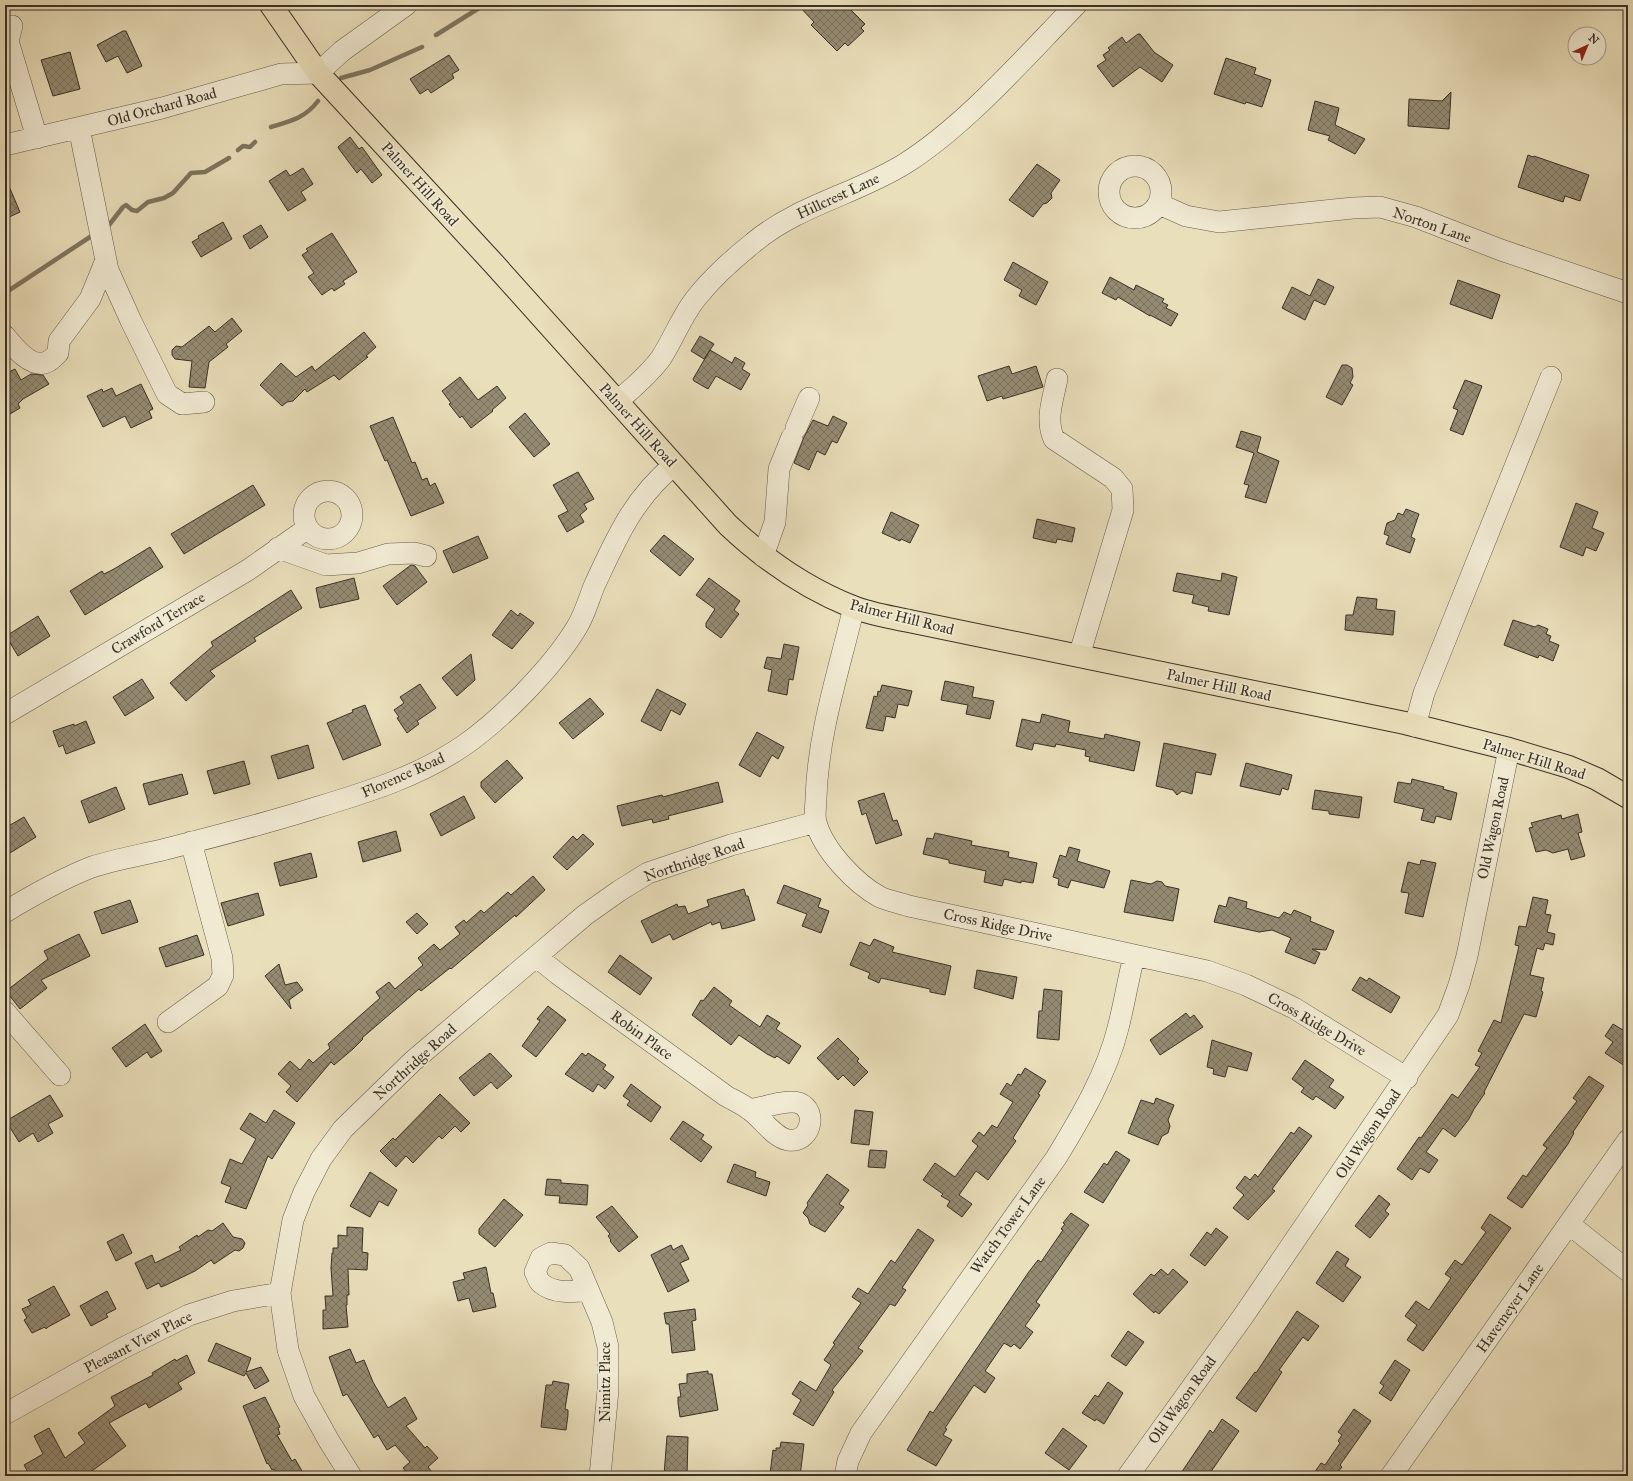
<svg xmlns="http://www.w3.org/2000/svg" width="1633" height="1481" font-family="'IM FELL Great Primer',serif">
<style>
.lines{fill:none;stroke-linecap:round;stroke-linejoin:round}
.stream{stroke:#7f7661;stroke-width:4.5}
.building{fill:url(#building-cross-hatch);stroke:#393126}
.minor-casing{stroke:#655c4b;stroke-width:22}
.major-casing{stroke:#393126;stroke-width:24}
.minor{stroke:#f1ead3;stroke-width:21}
.major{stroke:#eadfbb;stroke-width:22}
.labels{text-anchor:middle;stroke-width:3.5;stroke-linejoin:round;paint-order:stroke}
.street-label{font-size:15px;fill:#393126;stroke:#f1ead3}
</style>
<defs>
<pattern id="building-cross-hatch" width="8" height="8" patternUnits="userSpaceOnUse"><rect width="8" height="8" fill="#958b73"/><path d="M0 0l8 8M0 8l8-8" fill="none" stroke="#7b725e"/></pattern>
</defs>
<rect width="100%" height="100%" fill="#eadfbb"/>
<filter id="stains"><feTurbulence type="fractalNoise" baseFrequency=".005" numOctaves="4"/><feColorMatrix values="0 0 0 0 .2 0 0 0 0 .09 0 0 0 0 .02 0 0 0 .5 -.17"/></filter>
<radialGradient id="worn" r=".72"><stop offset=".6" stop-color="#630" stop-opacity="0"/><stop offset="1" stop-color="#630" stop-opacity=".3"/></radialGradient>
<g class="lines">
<path class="stream" d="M436,35L484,5
M341,78L370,70L422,47
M271,127C291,121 305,118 318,101
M238,150L243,146L250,147L255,142
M109,225L123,207L126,205L132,210L137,211L148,202L164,198L173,193L191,173L205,172L229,158
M5,293L93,235"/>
</g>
<path class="building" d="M798,5H846L865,24L861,28L864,31L848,46L845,43L837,51L811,25L814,22Z
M123,31H126L142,66L127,73L118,56L106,62L97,45Z
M1138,34H1140L1154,52L1173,65L1162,82L1140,67L1113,87L1097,66L1106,60L1103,55L1110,50L1108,48L1122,37L1126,43Z
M70,52L80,89L53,96L41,60Z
M449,55L459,70L452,74L454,78L431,93L428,89L420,94L410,79Z
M1226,58L1256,68L1254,74L1271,80L1262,107L1246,102L1245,104L1214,94Z
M1451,92L1449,129L1408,126L1409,99L1442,101Z
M1315,101L1339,108L1335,125L1365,139L1355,154L1328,140L1330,136L1308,130Z
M350,137L359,149L362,147L382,175L372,183L361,169L357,173L339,149L338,147Z
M1528,155L1533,157L1534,156L1589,175L1580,201L1565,196L1563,202L1518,187Z
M1037,164L1060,180L1051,193L1052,198L1047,203L1043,204L1033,217L1009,200Z
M303,168L313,184L301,192L306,200L288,211L269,181L286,170L290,176Z
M5,177L20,212L5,219Z
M223,222L232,239L201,257L192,242L199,238L198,236Z
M261,225L268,237L250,249L243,236Z
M332,233L357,272L343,281L345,284L334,291L332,288L322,295L308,277L314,273L302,255L308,251L306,249Z
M1013,262L1048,282L1036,305L1019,296L1022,290L1004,280Z
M1110,277L1134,290L1136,285L1164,299L1162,302L1168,305L1166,308L1178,314L1171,326L1150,315V316L1118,297L1116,300L1102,293Z
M1318,279L1334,287L1325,305L1314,300L1305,320L1282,308L1292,287L1310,296Z
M1458,280L1500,295L1492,319L1450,304Z
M232,318L242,331L226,344L228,347L209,362L205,388L189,387L192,361L175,359L172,355V350L176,346L182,347L209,326L215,332Z
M364,332L376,347L366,356L368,357L339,380L334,375L307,392L305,389L293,401L287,402L282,406L260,385L281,363L296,377L312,366L315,371Z
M700,336L714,344L704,359L691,351Z
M710,350L732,363L735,357L745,363L742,369L750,374L741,390L716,376L708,389L694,381L693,379Z
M1342,365H1347L1352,368L1353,377L1350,383L1353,385L1342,405L1326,397Z
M1009,366L1012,374L1036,366L1043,387L1003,399L1002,396L987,401L978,376Z
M15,369L21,380L31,374L43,375L49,384L23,399L18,404L20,408L5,417V374Z
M460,377L478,400L497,386L506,398L492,410L493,411L471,428L462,416L460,418L449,404L451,403L442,391Z
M1465,380L1482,386L1463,435L1450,430L1458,410L1453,408Z
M141,384L153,409L149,411L152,418L131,428L125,416L103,427L87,396L102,389L103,392L112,388L116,396Z
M525,413L550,444L534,457L509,427Z
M833,416L847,423L837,443L832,441L825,455L817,451L809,470L794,463L804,437L813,420L828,426Z
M393,417L412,463L415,462L422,480L427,478L430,486L435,483L444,503L411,516L387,460L385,461L370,426Z
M1241,431L1261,437L1257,452L1279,461L1266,503L1245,497L1249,485L1244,484L1254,453L1236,447Z
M578,472L594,499L584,504L587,509L580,515L584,522L567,532L558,516L568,511L553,485Z
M253,485L265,505L184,554L171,534Z
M1576,503L1598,512L1592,528L1604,533L1596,551L1586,547L1583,556L1560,547Z
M1406,509L1419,514L1411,537L1415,539L1410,553L1386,544L1389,536L1384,534L1387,523L1395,520L1398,513L1403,515Z
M891,512L919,525L910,543L901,539L900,541L882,533Z
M1037,519L1075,528L1072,542L1057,539L1056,543L1033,538Z
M664,535L694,559L680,576L650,551Z
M478,536L488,558L453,573L443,551Z
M150,547L163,567L85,615L70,591L102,571L104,574L114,569Z
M411,565L415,566L427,582L397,605L383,586Z
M1177,573L1221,581L1222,573L1237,577L1229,615L1208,611L1209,607L1192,603L1194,595L1173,591Z
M354,578L359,599L320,608L316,588Z
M709,578L740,601L734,610L739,614L721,638L706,627V623L715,609L696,595Z
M291,590L302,608L254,638L256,641L210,671L215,676L186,701L170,683L213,646L211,642Z
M1357,597L1377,599L1376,609L1395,611L1393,635L1345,630L1346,615H1353Z
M511,610L518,616L520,613L534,623L512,649L492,635Z
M38,616L50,636L18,656L6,636Z
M1513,620L1535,627L1538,625L1548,629L1546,634L1551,636L1549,641L1559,645L1553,661L1539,655L1538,658L1504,645Z
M784,644L799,647L793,680L789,679L787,695L768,691L772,670L764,668L767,657L781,659Z
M471,654L475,680L457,696L442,678Z
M142,679L154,698L125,716L113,697Z
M945,681L974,687L972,697L994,701L990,719L966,714L968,705L941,700Z
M420,684L436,708L417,721L419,724L407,733L397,718L399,717L394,710L404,703L400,697Z
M882,685L912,691L908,706L898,704L895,718L886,716L883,731L866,728L874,696L877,697L878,691L880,692Z
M657,689L686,704L680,715L671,710L661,731L641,721Z
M590,698L604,714L573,739L559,723Z
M365,705L381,745L343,760L327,723L353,712L352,710Z
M1042,714L1070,721L1068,732L1104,739L1105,734L1140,742L1134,771L1089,761L1090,757L1085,756L1086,750L1056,744L1055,747L1034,743L1032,750L1016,746L1022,719L1040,723Z
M86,721L95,743L66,754L63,745L59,747L53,731L74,724V726Z
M757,732L784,747L778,759L772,755L760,777L739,765Z
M1164,743L1216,754L1211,775L1196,772L1192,794L1182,791L1177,795L1173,790L1156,786Z
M308,745L314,768L278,779L271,756Z
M507,760L523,778L495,803L481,787V782Z
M244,761L250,784L214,794L207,771Z
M1246,763L1292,775L1288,790L1282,788L1280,795L1240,786Z
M182,774L188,794L149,805L143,784Z
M1412,779L1444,787L1443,789L1457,793L1451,820L1436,816L1434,823L1421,820L1424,809L1394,802L1398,782L1411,784Z
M718,782L723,802L668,816L669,819L653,823L652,819L622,826L617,806L662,795L663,797Z
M116,787L125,809L89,823L81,801Z
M1315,790L1362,797L1359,818L1329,814V811L1312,809Z
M884,793L893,821L897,820L902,835L876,844L866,813L862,815L858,801Z
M464,796L475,818L441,836L430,814Z
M1578,814L1582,832L1578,833L1585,856L1571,860L1568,849L1553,853L1546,850L1536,852L1529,828L1533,827L1531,823L1561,815L1562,819Z
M24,817L36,837L5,856V828Z
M396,831L401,851L363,862L358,842Z
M935,833L972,841L971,845L1009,852L1008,857L1037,863L1033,883L1021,881V883L1004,879L1002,886L984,882L986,871L949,863V860L923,854L927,838L933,839Z
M583,834L594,844L567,870L553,857L573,836L577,840Z
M1069,847L1080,850L1077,861L1110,871L1104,888L1071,880L1068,888L1058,885L1059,879L1053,877L1060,855L1066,857Z
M311,853L317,877L280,886L274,863Z
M1421,860L1436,863L1423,917L1405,913L1409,893L1401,892L1408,862L1420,865Z
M533,876L545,890L516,917L515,915L451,969L450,968L421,991L419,989L362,1038L363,1039L353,1049L334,1065L331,1062L297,1102L286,1092L291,1086L278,1074L290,1061L300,1070L309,1059L313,1063L330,1048L328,1044L380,998L376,992L385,985L389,982L395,989L423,965L418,958L434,944L440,950L460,934L455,927L464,920L466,923L481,910L484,913L508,892L511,895Z
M1131,880L1151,884L1157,881L1162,882L1165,886L1179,889L1173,921L1124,912Z
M784,885L821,899L818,907L829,911L821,933L802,926L807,914L777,903Z
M744,889L746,896H748L755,920L735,926L722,929L720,922L712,925L711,922L673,940L670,934L652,943L641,921L677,904L678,907L685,906L688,914L709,906L707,900Z
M258,893L264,915L228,926L221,903Z
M1229,897L1247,902L1246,908L1279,918L1284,912L1291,915L1294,910L1311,917L1310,921L1334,931L1326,950L1312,949L1320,953L1315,964L1285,952L1291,938L1272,930L1259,932L1214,922L1219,905L1226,907Z
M1533,897L1548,900L1545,914L1551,915L1547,932L1555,934L1553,945L1545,943L1543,950L1537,948L1530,975L1544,978L1541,991L1543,992L1536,1017L1524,1014L1484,1092L1485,1093L1474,1109L1469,1119L1455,1137L1443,1128L1426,1152L1438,1160L1429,1173L1420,1168L1412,1180L1397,1169L1419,1137L1421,1138L1452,1094L1458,1098L1480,1067L1475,1065L1482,1053L1478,1051L1494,1020L1501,1023L1519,946L1515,945L1519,926L1526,927Z
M130,900L138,922L102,934L94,912Z
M417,913L428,924L417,934L406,922Z
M79,934L90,956L41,980L47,988L20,1009L6,991L48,959L44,951Z
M197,935L204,955L166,967L159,948Z
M874,939L894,947L892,952L951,966L945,995L930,992V989L881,978L879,983L868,978L870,973L850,965L860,942L870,946Z
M620,955L652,978L640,995L608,972Z
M279,964L285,985L297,982L303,990L289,1000L291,1009L265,976Z
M977,970L1017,977L1013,999L974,988Z
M1360,977L1367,981L1369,978L1400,997L1391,1013L1352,990Z
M714,987L732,1001L729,1005L760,1027L767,1015L780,1023L776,1029L801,1046L789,1064L777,1056L775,1058L767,1054L739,1035L731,1045L692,1015L701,1000L703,1001Z
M1044,989L1062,991L1059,1040L1037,1038L1039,1011H1042Z
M548,1006L566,1020L536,1057L522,1046L540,1021L537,1019Z
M1186,1013L1190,1018L1194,1015L1203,1027L1160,1055L1150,1040Z
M145,1024L162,1051L151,1058L147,1052L126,1067L112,1048Z
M1613,1024L1628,1033V1068L1605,1053L1613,1042L1605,1036Z
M838,1038L859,1059L857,1061L868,1072L854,1086L843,1075L838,1080L817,1058Z
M1212,1040L1252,1053L1247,1071L1228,1066L1225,1077L1213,1074L1214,1069L1207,1067Z
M490,1053L512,1076L497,1089L491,1082L474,1096L459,1078Z
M582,1053L586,1056L588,1053L606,1065L603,1069L614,1077L605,1089L598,1084L593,1092L565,1074Z
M1305,1060L1334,1080L1329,1087L1344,1097L1335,1109L1316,1096L1313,1100L1301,1092L1304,1088L1292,1079Z
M1025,1068L1046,1081L1038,1094L1040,1095L1013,1138L1016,1141L988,1180L976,1171L959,1195L972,1204L962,1217L947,1206L950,1201L941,1196L943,1194L923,1180L935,1163L955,1177L978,1146L972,1141L979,1132L984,1136L992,1125L997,1128L1013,1102L1000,1094L1007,1083L1011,1086L1018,1074L1021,1075Z
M1589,1076L1604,1086L1573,1132L1574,1133L1568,1144L1522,1208L1507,1198L1523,1175L1526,1177L1547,1148L1543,1145L1577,1101L1573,1098Z
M631,1084L661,1107L651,1122L627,1105L630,1101L623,1096Z
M440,1094L470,1123L461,1132L455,1126L442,1139L439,1136L413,1163L406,1156L396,1167L380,1151L393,1138L395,1140Z
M50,1095L63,1116L48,1124L53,1133L38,1142L33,1133L19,1142L6,1121Z
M1156,1098L1174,1105L1168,1120L1170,1126L1168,1133L1162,1136L1158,1145L1128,1133L1141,1100L1154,1104Z
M274,1110L295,1123L272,1159L268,1156L246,1209L225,1202L231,1187L221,1183L230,1159L242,1164L256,1139L240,1129L250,1113L266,1123Z
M855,1110L873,1112L869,1145L851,1143Z
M683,1121L704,1135L701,1139L712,1147L701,1162L670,1139Z
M1299,1127L1312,1136L1272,1189L1275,1191L1248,1220L1233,1208L1244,1195L1236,1188L1245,1176L1250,1180L1255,1174L1258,1177L1291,1132L1294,1134Z
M870,1150L887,1151L885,1168L868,1167Z
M1116,1151L1130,1160L1103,1203L1084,1192L1104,1163L1107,1165Z
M734,1164L756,1172L755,1177L770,1182L766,1196L727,1182Z
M370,1172L397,1190L388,1206L379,1201L370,1217L350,1206Z
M827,1174L849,1190L839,1204L844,1207L825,1232L810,1224L808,1218L803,1213L808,1205L807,1203Z
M547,1179L561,1180V1183L588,1185L587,1205L559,1203L560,1196L545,1195Z
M1379,1195L1390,1204L1385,1211L1389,1214L1370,1238L1355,1226Z
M504,1199L523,1215L495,1247L479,1234V1229Z
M612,1206L638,1237L619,1252L610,1241L611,1240L608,1236L610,1234L596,1217Z
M1071,1213L1089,1225L1036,1302L1040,1305L1025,1326L1033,1332L1020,1349L1014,1344L1011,1347L1004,1343L985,1371L995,1378L985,1393L974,1385L945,1428L947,1429L943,1435L952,1440L936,1466L907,1450L930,1411L933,1413L1028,1273L1038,1260L1041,1262L1063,1230L1061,1229L1065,1224L1063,1223Z
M1490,1214L1511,1228L1423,1351L1407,1340L1417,1325L1405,1316L1416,1301L1429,1310L1451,1278L1445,1274L1455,1260L1462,1265L1486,1232L1481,1228Z
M223,1223L233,1237L242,1239L245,1243L243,1248L239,1251L235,1250L214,1264L211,1260L195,1271L166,1285L161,1287L159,1283L147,1289L135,1263L152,1255L155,1263L181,1250L179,1247L197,1235L198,1237L208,1230L212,1231Z
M347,1227L363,1228L362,1252L368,1253L367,1270L348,1269L349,1295H347V1305H346L348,1327L323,1329V1310H326L325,1296H333L331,1268L332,1253H333V1248H338V1235L347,1236Z
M1216,1228L1228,1237L1205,1266L1190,1255L1207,1232L1211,1235Z
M918,1229L934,1240L902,1288L906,1290L895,1306L890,1304L858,1348L863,1351L832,1390L834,1392L813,1426L793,1414L801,1400L792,1394L800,1381L816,1391L831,1365L824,1360L835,1344L833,1343L861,1303L852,1297L858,1288L868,1294L891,1260L895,1263Z
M123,1234L132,1253L116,1261L107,1242Z
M671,1245L673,1250L682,1245L689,1259L680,1263L689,1281L668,1292L651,1255Z
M1337,1251L1349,1259L1345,1266L1361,1277L1343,1302L1316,1283Z
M486,1267L491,1293H493L496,1307L473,1312L469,1298L458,1301L453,1282L465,1279L463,1273Z
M1161,1269L1168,1275L1173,1269L1188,1282L1159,1314L1155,1311L1154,1313L1133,1294L1151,1274L1154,1276Z
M54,1286L70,1315L48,1327L46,1329L45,1327L32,1333L24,1320L27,1318L22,1309L31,1305L28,1300Z
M107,1291L116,1309L106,1314L108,1317L91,1326L80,1306Z
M695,1309L696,1320L692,1321L695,1350L672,1353L669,1324H666L664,1313Z
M1297,1311L1319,1326L1308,1341L1303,1337L1279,1370L1282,1372L1256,1412L1236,1398L1255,1372L1256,1373Z
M1128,1331L1144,1342L1126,1366L1111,1356Z
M216,1343L251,1358L246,1372L261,1367L269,1381L255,1389L246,1373L244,1376L208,1361Z
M350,1349L356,1363L364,1360L373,1382L388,1408L405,1397L417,1419L406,1426L425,1448L427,1446L438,1458L428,1467L435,1476H409L403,1468L410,1462L395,1445L387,1450L378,1435L374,1438L347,1394L343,1396L329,1357Z
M187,1355L195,1373L178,1383L182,1389L149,1408L146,1403L109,1423L126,1446L85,1476H30L24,1465L43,1454L34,1436L49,1428L65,1458L85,1443L78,1433L115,1406L111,1397L153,1375L152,1373L175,1359L176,1361Z
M1395,1360L1410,1370L1391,1401L1379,1393L1384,1386L1380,1383Z
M708,1371V1374H712L718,1410L680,1417L678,1403V1397H681L679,1384L687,1383V1374Z
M553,1381L569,1384L565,1409L568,1410V1415L566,1430L541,1427L546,1385H552Z
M1108,1382L1123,1393L1104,1424L1096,1419L1095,1421L1082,1413L1095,1395L1098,1397Z
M265,1397L280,1427L278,1428L280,1434L277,1435L292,1461L295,1459L305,1476H278L274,1469L272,1470L268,1463L267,1464L243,1406Z
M1354,1409L1371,1421L1340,1465L1342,1467L1337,1473L1342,1476H1312L1321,1463L1325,1465L1340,1443L1338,1441L1342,1435L1338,1432Z
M1222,1419L1239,1431L1208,1476H1179L1210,1430L1213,1433Z
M1063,1428L1087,1446L1069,1470L1045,1453Z
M667,1436L688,1437L687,1476L664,1475Z
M781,1442L804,1444L800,1476H777L770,1474L773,1450L776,1451V1448H780Z"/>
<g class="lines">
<g class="minor-casing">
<path id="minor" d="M12,26L8,41L37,138
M79,128L108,270L131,321L167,394L182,404L204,402
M5,145L162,108L281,74L318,73L342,51L406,5
M1109 192a26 26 0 1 1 52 0a26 26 0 1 1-52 0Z
M1159,204L1186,216L1219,222L1353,208L1380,207L1416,217L1501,250L1628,293
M5,336C13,346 33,371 49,361C52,359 56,355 58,353L59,341L90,299L106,260
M1057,379C1053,399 1045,420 1054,439L1113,478L1122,489L1123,510L1079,656
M617,402C632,388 649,375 661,358C674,338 682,315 697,297C713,277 733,259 753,243C798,205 857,194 906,163C967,124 1025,57 1076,5
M796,428L809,398
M304 515a24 24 0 1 1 48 0a24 24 0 1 1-48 0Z
M278,548L326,565L358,563L388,554L414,553L426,556
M763,556L775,522L779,469L792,437
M854,607C839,670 818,733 816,798C816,805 814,815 816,822C823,850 856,884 880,897C889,901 900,903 909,906L1207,971L1246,985L1294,1008L1407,1078
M5,714L248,570L308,528
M1415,726L1424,693L1551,377
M5,912C33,895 61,879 92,867C116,859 142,855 166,849C217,836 268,823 318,807C368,792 419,776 463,746C501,720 553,667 577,627C585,614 589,598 595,584C617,537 633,499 674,465
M537,957L558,974L726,1096C733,1100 742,1104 750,1110C762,1118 773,1137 788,1140C810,1144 819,1111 799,1103C788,1099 761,1108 750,1110
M5,1012L60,1075
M168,1022L218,986L223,975L222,958L191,842
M1569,1224L1628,1271
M588,1290C573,1292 553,1294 541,1283C538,1281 537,1275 535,1272L541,1258L551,1253L565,1255L579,1268L602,1322L608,1347V1390L600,1476
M5,1414L121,1349L189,1315L233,1301L280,1293
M351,1476L329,1441L304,1396L288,1350L280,1293L293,1220L304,1192L321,1159L343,1129L413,1061L585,915L619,891L648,873L731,845L816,822
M845,1476L848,1461L861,1433L1056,1158C1080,1119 1107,1073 1118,1028C1124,1005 1128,980 1134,956
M1128,1476L1244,1315L1448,1015L1459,985L1467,956L1509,749
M1391,1476L1628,1140"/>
</g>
<g class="major-casing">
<path id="major" d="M271,5L318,73L494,264L728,525C765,560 805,588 853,607C870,614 891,617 909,621L1405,723L1509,749L1569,767L1597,779L1628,797"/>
</g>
<use href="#minor" class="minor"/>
<use href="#major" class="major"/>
</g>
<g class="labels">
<g class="street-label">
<text transform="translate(162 107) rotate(-15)" y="5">Old Orchard Road</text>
<text transform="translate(420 184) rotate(48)" y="5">Palmer Hill Road</text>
<text transform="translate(838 196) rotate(-25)" y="5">Hillcrest Lane</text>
<text transform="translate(1432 225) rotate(19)" y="5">Norton Lane</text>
<text transform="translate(638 425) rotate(48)" y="5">Palmer Hill Road</text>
<text transform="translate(902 617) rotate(14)" y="5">Palmer Hill Road</text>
<text transform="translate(158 623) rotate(-31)" y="5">Crawford Terrace</text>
<text transform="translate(1219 685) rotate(12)" y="5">Palmer Hill Road</text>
<text transform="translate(1534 759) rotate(17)" y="5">Palmer Hill Road</text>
<text transform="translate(403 775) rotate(-24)" y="5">Florence Road</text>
<text transform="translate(1493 828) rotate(-78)" y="5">Old Wagon Road</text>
<text transform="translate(694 860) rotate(-19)" y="5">Northridge Road</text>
<text transform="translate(998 925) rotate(12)" y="5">Cross Ridge Drive</text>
<text transform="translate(1317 1024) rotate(30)" y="5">Cross Ridge Drive</text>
<text transform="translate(642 1035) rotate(36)" y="5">Robin Place</text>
<text transform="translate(415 1062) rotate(-42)" y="5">Northridge Road</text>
<text transform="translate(1368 1134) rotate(-56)" y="5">Old Wagon Road</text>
<text transform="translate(1008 1225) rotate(-54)" y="5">Watch Tower Lane</text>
<text transform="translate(1510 1308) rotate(-55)" y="5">Havemeyer Lane</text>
<text transform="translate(138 1342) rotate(-27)" y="5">Pleasant View Place</text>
<text transform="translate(605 1382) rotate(-90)" y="5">Nimitz Place</text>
<text transform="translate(1182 1400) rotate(-54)" y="5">Old Wagon Road</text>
</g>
</g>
<rect width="1633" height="1481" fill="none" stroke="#eadfbb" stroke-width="20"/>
<rect x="6" y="6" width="1621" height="1469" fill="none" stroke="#393126" stroke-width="2"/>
<rect x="10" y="10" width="1613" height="1461" fill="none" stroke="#393126"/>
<g transform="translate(1587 46) rotate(44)"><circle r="19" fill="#f1ead3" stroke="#a7a08e"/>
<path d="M0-3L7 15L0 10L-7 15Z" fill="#8f2418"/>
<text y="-6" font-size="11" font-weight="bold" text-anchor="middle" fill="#393126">N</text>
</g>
<rect width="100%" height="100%" filter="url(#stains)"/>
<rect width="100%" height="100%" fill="url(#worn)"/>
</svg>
